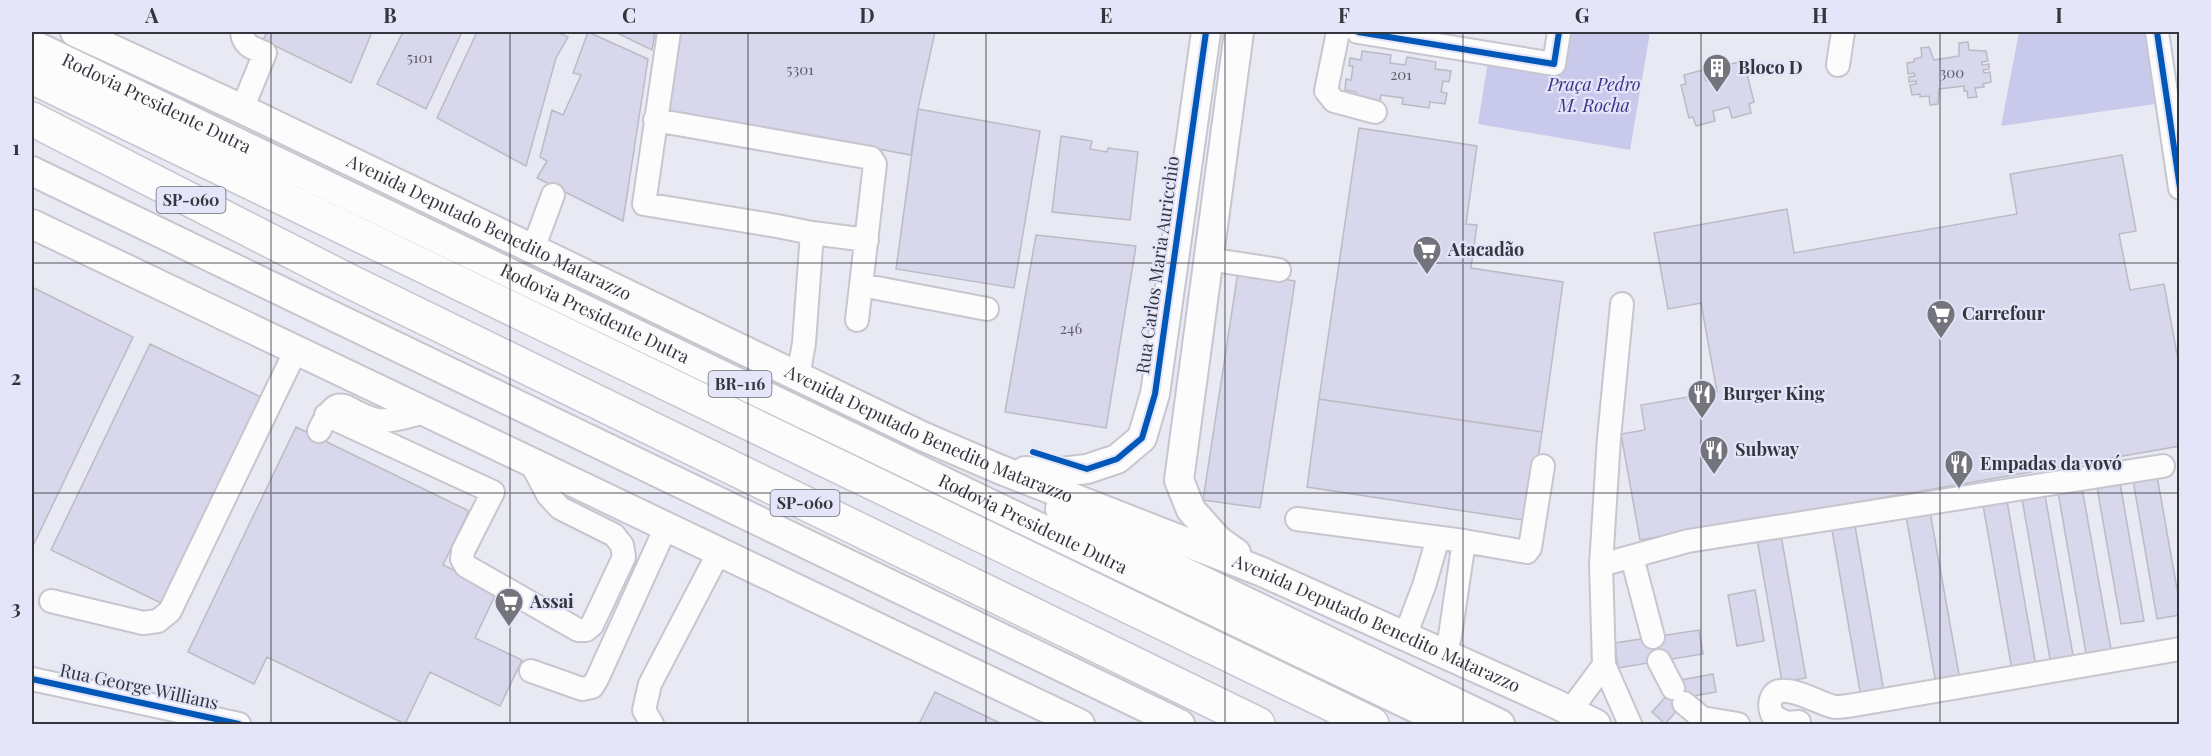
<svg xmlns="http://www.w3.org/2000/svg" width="2211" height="756" font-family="'Playfair Display',serif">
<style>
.green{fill:#c9c9eb}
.building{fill:#d8d7ec;stroke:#bbbbc4;stroke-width:1.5}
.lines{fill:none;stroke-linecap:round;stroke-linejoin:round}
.minor-casing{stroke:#c6c6cf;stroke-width:26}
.major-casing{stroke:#c6c6cf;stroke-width:32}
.highway-casing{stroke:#c6c6cf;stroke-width:36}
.minor{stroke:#fcfcfd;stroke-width:22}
.major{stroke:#fcfcfd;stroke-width:28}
.highway{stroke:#fcfcfd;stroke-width:33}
.cycleway-casing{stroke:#e4e5f9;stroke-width:10}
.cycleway{stroke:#0057b8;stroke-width:6}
.grid{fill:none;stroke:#35353d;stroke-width:1.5;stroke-opacity:0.55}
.labels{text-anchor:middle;stroke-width:4.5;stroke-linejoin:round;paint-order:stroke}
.number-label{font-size:15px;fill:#5e5e69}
.shield{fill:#e4e5f9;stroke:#6a6a75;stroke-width:1.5}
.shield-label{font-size:16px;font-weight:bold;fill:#35353d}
.poi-label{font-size:18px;font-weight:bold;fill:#35353d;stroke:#e4e5f9;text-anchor:start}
.park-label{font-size:18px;font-style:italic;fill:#3f308a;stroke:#e4e5f9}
.street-label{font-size:18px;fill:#35353d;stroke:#e4e5f9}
.neatline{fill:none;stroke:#35353d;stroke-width:2}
.grid-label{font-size:20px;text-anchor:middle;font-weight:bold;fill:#35353d}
</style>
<rect width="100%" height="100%" fill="#e9e9f4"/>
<path class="green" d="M1562,32H1650L1630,150L1478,124L1488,61L1555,72Z
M2019,32H2153L2162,103L2001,126Z"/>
<path class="building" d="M267,32H372L351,83L263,40Z
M403,32H462L426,109L377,84Z
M477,32H557L568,37L556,58L526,166L437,118Z
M588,32L648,59L623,221L537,178L547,161L540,157L552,110L563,115L581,75L573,73Z
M615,32H655L652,50Z
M679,32H935L918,109L911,155L667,110Z
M1968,42L1969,50L1986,51L1988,61L1982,62V65L1989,64V69L1983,70L1984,73L1990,72L1991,82L1983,84L1984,87L1975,88L1977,97L1968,98L1967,91H1964V86L1939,89L1938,104L1930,105L1929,96L1920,97V94L1912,95L1910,85L1916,84V81L1909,82V77L1915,76L1914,73L1908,74L1907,63L1914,62V59L1922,57L1921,48L1929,47L1934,60L1959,56V43Z
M1362,51L1391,55L1390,63L1405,65L1407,57L1436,62L1435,69L1451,71L1449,82L1443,81L1441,92L1447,93L1445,104L1430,102L1429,108L1402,104L1403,98L1381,95L1380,101L1355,97L1356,92L1345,90L1346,79L1351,80L1353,66H1349L1350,58L1361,60Z
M1739,62L1741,71L1746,70L1754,102L1749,104L1751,113L1732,118L1729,107L1713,111L1715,121L1696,126L1693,117L1689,118L1681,85L1686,84L1684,75L1703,70L1706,81L1722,77L1719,67Z
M918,109L1040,131L1014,288L896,269Z
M1359,128L1477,146L1466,224L1477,225L1471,268L1563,282L1542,432L1319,399Z
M1061,136L1092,141L1090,149L1107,152L1108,148L1138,152L1130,220L1052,212Z
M2122,155L2136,231L2119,234L2130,290L2164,284L2180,370V446L1640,540L1621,434L1645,430L1641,405L1717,392L1701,303L1668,309L1654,233L1787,209L1794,253L2017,214L2010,174Z
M1036,235L1136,246L1106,428L1005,412Z
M1238,272L1295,281L1260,508L1203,500Z
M32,287L133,337L32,548Z
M150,344L263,398L163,604L51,550Z
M1319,399L1542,432L1529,521L1307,487Z
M296,427L469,511L443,565L497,591L475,638L522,660L500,706L430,672L405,724L267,657L254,684L188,652Z
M2157,476L2180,606V615L2157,619L2133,480Z
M2120,483L2144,621L2121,624L2097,487Z
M2082,488L2112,655L2087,659L2058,492Z
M2045,495L2074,661L2051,665L2022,499Z
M2007,501L2036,666L2012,670L1983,505Z
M1930,512L1960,680L1936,684L1906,516Z
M1855,526L1884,692L1861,697L1832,530Z
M1781,535L1806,678L1782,682L1757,539Z
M1755,590L1764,641L1737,646L1728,595Z
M1699,630L1703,654L1618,668L1615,643Z
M1713,674L1716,692L1689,697L1665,724L1652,712L1681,680Z
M935,692L1002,724H919Z"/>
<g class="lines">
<g class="minor-casing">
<path id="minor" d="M242,32C243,46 253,48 265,53L242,109
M669,32L644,204L777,226L812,233L867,240
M1338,32L1326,91L1334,101L1375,112
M1358,32L1554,64L1559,32
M2157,32L2180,188
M1838,65L1843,32
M655,120L871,158L875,164L857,320
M533,249L553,195
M1208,259L1279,270
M861,285L987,309
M1622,304L1609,438L1601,565L1604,665L1630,724
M798,377L804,343L812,233
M326,415L493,492L463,551L462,559L466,566L578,630H586L592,625L624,557L622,545L614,535L560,508L548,495L531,463
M319,431C340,385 345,414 378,420C394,422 411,415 426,412
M1297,519L1464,541L1527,552L1530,548L1543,466
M1632,557L1653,637
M1601,565L1688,541L2163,466
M51,601L143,623L158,621L170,611L296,350
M1405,636L1424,586L1438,538
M1445,654L1450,636L1464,541
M1659,661L1673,688
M531,671L582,689L592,687L597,679L666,527
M32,679L239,724
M1684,703L1702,718L1738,724
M1570,711L1604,665
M1799,722L1786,723L1773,716C1770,711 1769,703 1772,697C1781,679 1821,705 1835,707C1841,707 1848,706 1854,705L2180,649
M652,724L644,710L650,684L719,552"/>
</g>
<g class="major-casing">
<g id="major">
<path id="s1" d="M75,32L242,109L922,436L999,469L1260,571L1556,704L1596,724"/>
<path id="s2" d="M32,44L1449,724"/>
<path d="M32,171L1180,724"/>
<path d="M32,224L1080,724"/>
<path d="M1025,471L1052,473L1087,469L1117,459L1142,438L1155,394L1206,32"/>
<path d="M1060,509L1112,537L1500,724"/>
<path d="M1236,553L1218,540L1191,510L1179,480L1239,32"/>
</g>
</g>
<g class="highway-casing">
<path id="highway" d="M32,77L1372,724
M32,119L351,282L1258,724"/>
</g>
<use href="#minor" class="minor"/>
<use href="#major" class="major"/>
<use href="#highway" class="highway"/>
<g class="cycleway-casing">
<path id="cycleway" d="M1358,32L1554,64L1559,32
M2157,32L2180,188
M1033,452L1087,469L1117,459L1142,438L1155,394L1206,32
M32,679L239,724"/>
</g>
<use href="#cycleway" class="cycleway"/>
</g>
<path class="grid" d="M271,32V724M510,32V724M748,32V724M986,32V724M1225,32V724M1463,32V724M1701,32V724M1940,32V724M32,263H2180M32,493H2180"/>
<defs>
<g id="building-pin" transform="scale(1.5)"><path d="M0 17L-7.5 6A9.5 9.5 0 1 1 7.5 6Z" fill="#74747d" stroke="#e4e5f9"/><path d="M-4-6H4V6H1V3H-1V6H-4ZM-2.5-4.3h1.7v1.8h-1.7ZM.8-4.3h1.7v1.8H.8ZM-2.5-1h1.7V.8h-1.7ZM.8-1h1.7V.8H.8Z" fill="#fff"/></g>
<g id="supermarket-pin" transform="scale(1.5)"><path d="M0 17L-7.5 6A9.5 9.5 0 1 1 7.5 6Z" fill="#74747d" stroke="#e4e5f9"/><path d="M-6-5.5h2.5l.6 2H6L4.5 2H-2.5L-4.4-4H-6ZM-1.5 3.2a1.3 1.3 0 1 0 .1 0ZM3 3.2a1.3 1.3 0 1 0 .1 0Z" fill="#fff"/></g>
<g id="restaurant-pin" transform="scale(1.5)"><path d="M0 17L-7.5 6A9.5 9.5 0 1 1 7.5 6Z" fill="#74747d" stroke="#e4e5f9"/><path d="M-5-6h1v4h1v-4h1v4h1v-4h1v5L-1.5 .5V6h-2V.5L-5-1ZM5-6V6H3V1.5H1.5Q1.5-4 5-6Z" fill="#fff"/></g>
</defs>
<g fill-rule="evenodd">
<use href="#building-pin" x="1717" y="68"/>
<use href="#supermarket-pin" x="1427" y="250"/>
<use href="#supermarket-pin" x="1941" y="314"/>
<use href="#restaurant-pin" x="1702" y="394"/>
<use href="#restaurant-pin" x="1714" y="450"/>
<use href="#restaurant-pin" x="1959" y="464"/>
<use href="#supermarket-pin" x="509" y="602"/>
</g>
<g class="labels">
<g class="number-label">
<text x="420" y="63">5101</text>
<text x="800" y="75">5301</text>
<text x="1952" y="78">300</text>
<text x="1401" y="80">201</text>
<text x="1071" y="334">246</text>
</g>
<g class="shield">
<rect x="156.5" y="187" width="69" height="26" rx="4.5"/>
<rect x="708.5" y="371" width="63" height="26" rx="4.5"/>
<rect x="770.5" y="490" width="69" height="26" rx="4.5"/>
</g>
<g class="shield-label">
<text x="191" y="206">SP-060</text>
<text x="740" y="390">BR-116</text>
<text x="805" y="509">SP-060</text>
</g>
<g class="poi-label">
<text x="1738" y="74">Bloco D</text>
<text x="1448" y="256">Atacadão</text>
<text x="1962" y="320">Carrefour</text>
<text x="1723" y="400">Burger King</text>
<text x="1735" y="456">Subway</text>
<text x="1980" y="470">Empadas da vovó</text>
<text x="530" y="608">Assai</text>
</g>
<g class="park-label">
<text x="1594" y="91">Praça Pedro<tspan x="1594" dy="21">M. Rocha</tspan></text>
</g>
<g class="street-label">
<text dy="6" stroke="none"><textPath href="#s2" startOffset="138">Rodovia Presidente Dutra</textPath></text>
<text dy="6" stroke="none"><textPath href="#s1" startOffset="458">Avenida Deputado Benedito Matarazzo</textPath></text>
<text transform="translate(1158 265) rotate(-82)" y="6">Rua Carlos Maria Auricchio</text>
<text dy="6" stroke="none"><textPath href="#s2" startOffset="624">Rodovia Presidente Dutra</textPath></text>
<text dy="6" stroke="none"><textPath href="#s1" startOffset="944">Avenida Deputado Benedito Matarazzo</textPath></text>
<text dy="6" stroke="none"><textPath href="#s2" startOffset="1110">Rodovia Presidente Dutra</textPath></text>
<text dy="6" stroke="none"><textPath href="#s1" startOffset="1430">Avenida Deputado Benedito Matarazzo</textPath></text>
<text transform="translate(139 687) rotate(12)" y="6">Rua George Willians</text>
</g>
</g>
<rect width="2211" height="756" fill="none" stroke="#e4e5f9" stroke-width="66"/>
<rect x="33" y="33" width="2145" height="690" class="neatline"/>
<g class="grid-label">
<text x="152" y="23">A</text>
<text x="390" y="23">B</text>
<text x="629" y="23">C</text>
<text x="867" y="23">D</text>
<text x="1106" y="23">E</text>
<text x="1344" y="23">F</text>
<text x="1582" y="23">G</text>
<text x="1820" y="23">H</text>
<text x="2059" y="23">I</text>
<text x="16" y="155">1</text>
<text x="16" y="385">2</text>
<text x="16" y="615">3</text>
</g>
</svg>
